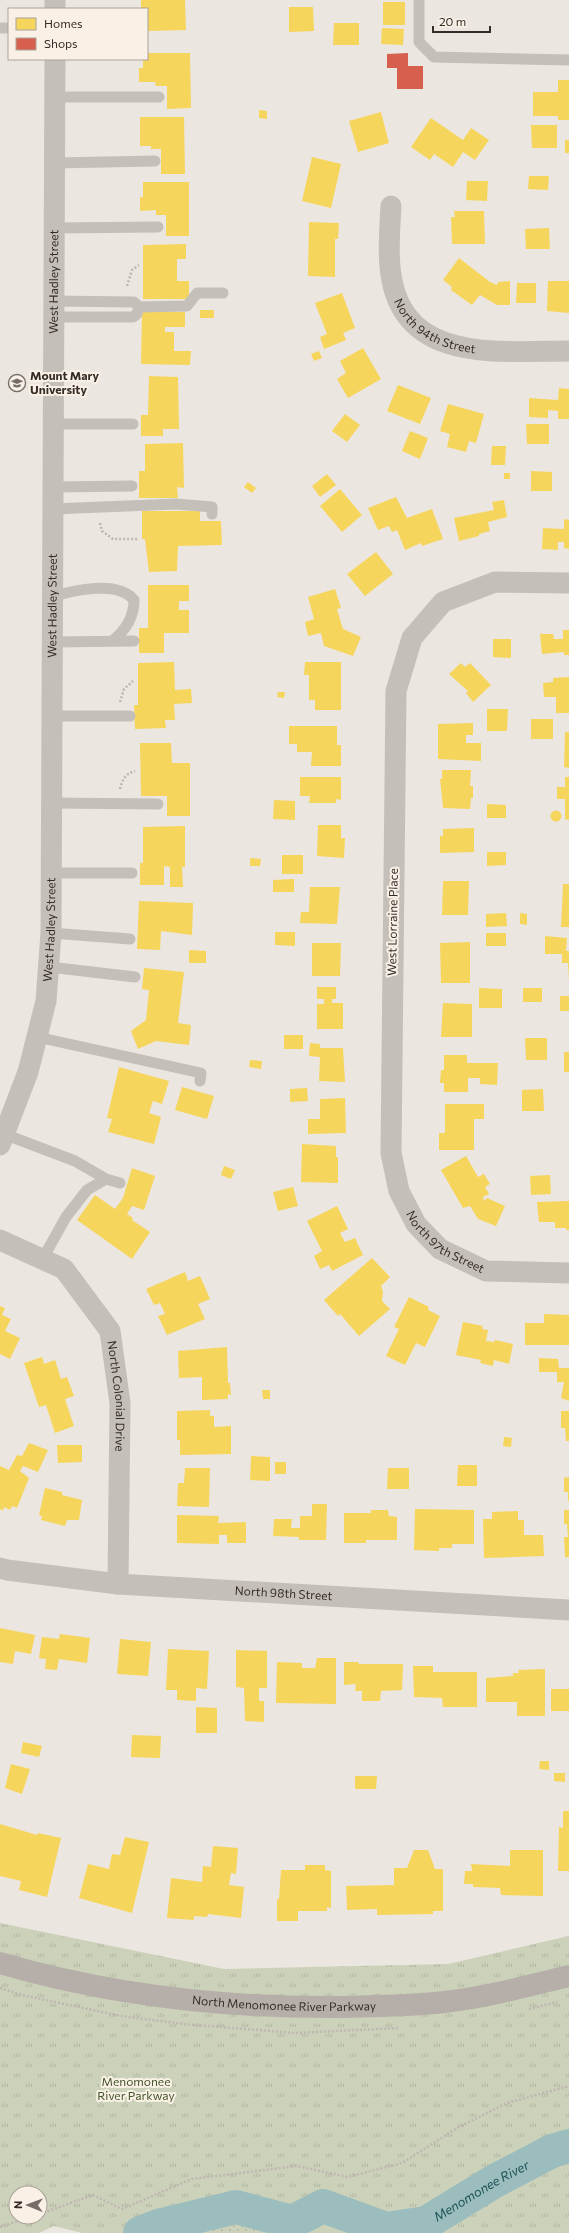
<svg xmlns="http://www.w3.org/2000/svg" width="569" height="2233" font-family="Commissioner,sans-serif">
<style>
.grass{fill:url(#grass-dots)}
.park{fill:url(#park-tufts);fill-rule:evenodd}
.homes{fill:#f6d55c}
.shops{fill:#d6604d}
.lines{fill:none;stroke-linecap:round;stroke-linejoin:round}
.river{stroke:#9cbdbe;stroke-width:34}
.path{stroke:#beb7b1;stroke-width:2.5;stroke-dasharray:2 2;stroke-linecap:butt}
.lane{stroke:#c5bfb9;stroke-width:11}
.street{stroke:#c5bfb9;stroke-width:21}
.secondary{stroke:#b6afa9;stroke-width:22}
.labels{text-anchor:middle;stroke-width:4;stroke-linejoin:round;paint-order:stroke}
.street-label{font-size:12px;fill:#362c27;stroke:#f9f1e6}
.poi-label{font-size:12px;font-weight:bold;fill:#362c27;stroke:#f9f1e6;text-anchor:start}
.park-label{font-size:12px;fill:#44542a;stroke:#f9f1e6}
.water-label{font-size:13px;font-style:italic;fill:#1c5257;stroke:#f9f1e6}
</style>
<defs>
<pattern id="grass-dots" width="8" height="8" patternUnits="userSpaceOnUse"><rect width="8" height="8" fill="#ccd2ba"/><path d="M2 2h.1M6 6h.1" fill="none" stroke="#b0b4a0" stroke-width="1.8" stroke-linecap="round"/></pattern>
<pattern id="park-tufts" width="24" height="20" patternUnits="userSpaceOnUse"><rect width="24" height="20" fill="#ccd2ba"/><path d="M3 7l-1-3M5 7V3M7 7l1-3M15 17l-1-3M17 17v-4M19 17l1-3" fill="none" stroke="#b0b4a0"/></pattern>
</defs>
<rect width="100%" height="100%" fill="#ece6e0"/>
<path class="grass" d="M265,2198L267,2233H158L201,2208Z"/>
<path class="park" d="M0,1923L224,1969L448,1964L569,1936V2233H267L265,2198L201,2208L158,2233H82L54,2226L39,2233H0ZM16,2193H40V2217H16Z"/>
<path class="homes" d="M141,0H185L186,30L148,31L147,9H141Z
M383,2H405V25H383Z
M289,7H313L314,31L289,32Z
M334,23H359V45H333Z
M382,28L404,29L403,45L381,44Z
M147,53H190L191,108L167,109V86H156L155,82H139V68H143V59H147Z
M558,80H569V120H558V116H533V92H558Z
M259,110L267,111V119L259,118Z
M381,112L389,143L358,152L349,121Z
M140,117H184L185,174H161V149H151V146H140Z
M431,118L463,140L471,128L489,140L475,160L463,152L453,167L434,154L430,160L411,147Z
M531,125H557V148H532Z
M565,140H569V153H565Z
M312,157L341,164L331,208L302,201Z
M529,176H549L548,190L528,189Z
M467,181H488L487,201L466,200Z
M143,182H189V236H166V215H156V210L140,211V197H143Z
M454,211H484L485,244H452L451,217H455Z
M309,222L339,223L338,239H335V277L308,276Z
M549,228L550,249H526L525,229Z
M186,244V259H177V281H189V299H143V245Z
M459,258L490,282L497,285L498,282L510,281V305H497L480,295L472,305L451,290L452,287L443,280Z
M548,281H569V313L547,311Z
M517,283H536V303H516Z
M342,293L355,328L343,333L346,340L324,349L320,337L327,334L315,303Z
M200,310H214V318H200Z
M142,311L185,312V327H165V332H174V351H191L190,365L141,364Z
M363,348L381,379L348,398L337,379L346,373L340,361Z
M319,351L322,358L314,361L311,354Z
M149,376L178,377L179,429H163V436H141V415H148Z
M398,385L431,398L420,424L387,411Z
M559,388L569,389V419H558V411L548,410V418L529,417V398L558,400Z
M448,404L484,414L476,443L469,441L466,452L447,447L450,434L440,431Z
M345,414L360,425L347,442L332,431Z
M526,424H549V444H527Z
M410,431L428,438L420,459L402,451Z
M183,443L184,488L177,487L178,498H139V471H145V444Z
M492,446H506L505,465H491Z
M531,471L552,472V491H531Z
M504,473H510V479H504Z
M327,474L336,485L320,497L312,486Z
M248,482L256,488L252,493L244,487Z
M340,489L362,515L342,532L320,506Z
M396,497L407,518L432,509L443,539L422,546L421,543L405,550L397,530L392,532L389,526L378,530L368,508Z
M504,500L507,517L488,522L490,531L479,534V536L459,541L454,518L494,510L492,502Z
M142,511H200V521H221L222,545L178,546L177,571L149,572L145,539H142Z
M564,519L569,520V549L564,548V542H558V550L542,549L543,528L564,529Z
M376,552L393,574L365,596L347,574Z
M148,585H189V601H179V610H189V633H164V653H139V628H148Z
M335,589L341,608L337,609L343,629L361,637L353,656L324,646L321,633L308,636L305,622L314,619L308,597Z
M563,630H569V655H564V652L542,654L540,634H553L554,639H563Z
M493,639H511V658L493,657Z
M174,662L175,690L191,689L192,703L174,704L175,720H165L166,728L135,729L134,705H138V663Z
M305,662H341V710H315V700H309V675H304Z
M461,663L465,667L470,663L491,685L473,702L466,693L468,691L449,674Z
M569,677V713H556V697H544L543,683L553,682V678Z
M278,692H285L284,698L277,697Z
M487,709H508L507,731H487Z
M531,719H553V739H531Z
M473,723V735H466V743H481V761L438,759V724Z
M289,726H337V745H341V766H311L312,752H297V744H289Z
M565,732H569V768L564,767Z
M140,743H171L172,763H190V816H167V796H141Z
M442,770H471L470,786H473V798H471L470,809L443,808L440,779H442Z
M300,777H341V800L336,799V803H309L310,796H300Z
M565,777H569V820L565,819V799H557V787H565Z
M274,800L295,801V820L273,819Z
M487,804L506,805V818H487Z
M550.5 816a5.5 5.5 0 1 1 11 0a5.5 5.5 0 1 1-11 0Z
M318,825H341V838H345L344,858L317,856Z
M185,826V867H182L183,887H170V867L164,866V885H140V863H143V827Z
M474,828V852L440,853V836H443V829Z
M487,852H506V865L487,866Z
M282,855H303V874H282Z
M250,858L261,859L260,866H250Z
M294,879V892H273V880Z
M443,881H469L468,915H442Z
M563,884H569V927H561Z
M310,887H340L337,924L300,923L301,912H309Z
M139,901L193,903L192,935L161,931L160,950L137,949Z
M506,913L507,926L486,927V914Z
M520,913L527,914V925L520,924Z
M275,932H295V946L275,945Z
M486,933H506V946H486Z
M545,936L567,938L566,951H569V982L568,963H562V954H545Z
M470,942V983H441L440,943Z
M312,943H341L340,976H312Z
M189,950L206,951V963H189Z
M144,968L184,972L178,1023L191,1025L189,1045L156,1041L138,1049L131,1031L146,1020L149,990L142,989Z
M317,987H336V999H332V1003H343V1029H317V1004H324V999H317Z
M479,988L502,989V1008H479Z
M523,988H542V1002H523Z
M560,996H569V1011H560Z
M443,1003L472,1004V1037H441Z
M284,1035H303V1049H284Z
M525,1038H547V1060H526Z
M310,1043L320,1044V1048H343L345,1082L319,1081L320,1057L309,1056Z
M564,1052H569V1072H564Z
M444,1055H467V1063H498L497,1085L480,1084V1078H468V1092H444V1083H440L441,1070H444Z
M250,1060L262,1061L261,1069L249,1067Z
M119,1067L169,1081L162,1104L153,1101L149,1113L161,1117L154,1144L108,1132L112,1119L107,1118Z
M182,1087L214,1096L207,1119L175,1110Z
M307,1088L308,1101L290,1102V1089Z
M543,1089L544,1111H522V1090Z
M345,1098L346,1133L308,1134V1119H320V1099Z
M445,1104H484V1119H474V1150H439V1133H445Z
M302,1144L336,1146V1157H338V1183L301,1182Z
M466,1156L478,1177L484,1174L490,1184L485,1187L489,1194L483,1197L484,1201L487,1198L505,1206L496,1226L478,1219L470,1206L463,1208L441,1170Z
M224,1166L235,1170L231,1179L221,1175Z
M132,1168L155,1176L144,1210L132,1206L127,1214L133,1218L132,1220L150,1232L132,1259L77,1220L95,1195L115,1209L123,1198Z
M550,1175L551,1194L531,1195L530,1176Z
M293,1187L298,1206L278,1211L273,1192Z
M569,1201V1230H566V1228H555V1222H539L537,1202Z
M337,1206L348,1229L340,1233L345,1242L355,1238L363,1255L332,1271L329,1265L320,1269L314,1256L322,1251L307,1221Z
M372,1258L390,1277L381,1286L383,1292L382,1301L390,1309L359,1336L340,1314L338,1316L324,1300Z
M185,1272L188,1281L200,1276L210,1299L198,1304L205,1319L167,1335L158,1316L165,1314L160,1303L154,1305L146,1289Z
M409,1297L429,1307L428,1310L440,1316L425,1347L416,1343L405,1365L386,1356L399,1329L394,1327Z
M0,1306L5,1308L2,1315L11,1319L5,1331L20,1338L10,1359L0,1354Z
M544,1314L569,1315V1345H525V1323H544Z
M463,1322L483,1326L482,1329L488,1330L486,1341L494,1342L495,1340L513,1344L509,1364L494,1360L493,1366L480,1363L481,1360L456,1355Z
M227,1347L228,1383H230L231,1395L228,1394V1399L202,1400V1377L179,1378L178,1351Z
M42,1357L44,1364L55,1360L61,1379L67,1377L74,1396L65,1399L74,1426L55,1433L46,1405L39,1407L24,1363Z
M539,1358L558,1359L559,1368H569V1401L561,1398L564,1382H557V1372H539Z
M262,1390H270V1399H263Z
M210,1410V1416H214V1427L231,1426V1454L180,1455V1440H177V1411Z
M561,1411H569V1441H566L565,1428H561Z
M504,1437L512,1438L511,1447L503,1446Z
M29,1443L48,1450L38,1472L23,1466L20,1471L29,1478L17,1508L12,1506L10,1510L4,1507L3,1511L0,1509V1466L9,1470L17,1455L22,1456Z
M57,1445H82V1462L58,1463Z
M251,1456L270,1457V1481L250,1480Z
M275,1462H286V1474H275Z
M458,1465H477V1486H457Z
M185,1468H210L209,1507L177,1506L178,1483H184Z
M388,1468H409V1489H387Z
M569,1477V1501H568V1492H564V1478Z
M45,1488L62,1492V1495L82,1500L79,1520H67L65,1526L41,1520L42,1516L39,1515Z
M312,1504H327L326,1540H299V1537L273,1536L274,1519H292L291,1528H300V1516H312Z
M415,1509L474,1510V1544H452V1548H439V1551L414,1550Z
M371,1510H388L389,1516L397,1517V1540H366V1543H344V1513H371Z
M564,1510H569V1557H565L564,1537H568L567,1524H564Z
M518,1511V1520H524V1535H543L544,1556L484,1558L483,1519H492V1512Z
M177,1515L219,1516L218,1523L246,1522V1543H227V1535H219V1544L177,1543Z
M0,1628L35,1635L31,1654L15,1651L13,1664L0,1662Z
M60,1634L90,1638L87,1663L59,1659L57,1670L45,1669L46,1659L39,1658L42,1637L59,1639Z
M120,1639L151,1642L148,1676L117,1674Z
M168,1649L209,1651L207,1689L196,1688V1701L177,1700V1690H166Z
M236,1650L267,1651V1688H259V1701H264V1722L245,1721L244,1688L236,1687Z
M317,1658H336V1704L276,1703L277,1662L302,1663V1668H315Z
M344,1662H358L359,1664H403L402,1690L381,1691L380,1701H362V1691H355L356,1684L344,1685Z
M413,1666H433V1672H477V1707H443L442,1698L414,1697Z
M545,1669V1716H517V1702H486V1678L513,1676V1673H519L518,1670Z
M551,1689H569V1711H551Z
M196,1707L217,1708V1733H196Z
M132,1735L161,1736L160,1758L131,1757Z
M23,1742L42,1746L39,1757L21,1753Z
M540,1761H549V1770L539,1769Z
M11,1764L30,1769L22,1794L5,1788Z
M554,1773H565V1782L554,1781Z
M355,1776H377L376,1789H355Z
M563,1811H569V1871H558L559,1827L563,1828Z
M0,1824L37,1835L38,1833L61,1838L47,1897L19,1890L21,1881L0,1876Z
M125,1837L149,1842L132,1913L79,1898L88,1864L109,1869L112,1854L120,1855Z
M213,1846L238,1848L236,1874L231,1873L229,1885L244,1887L241,1918L208,1914L207,1917L194,1916V1920L167,1918L171,1878L202,1882L203,1866L211,1867Z
M414,1850H428L435,1869H443V1911H433V1914L377,1915V1909L347,1910L346,1886L394,1885V1868H407Z
M510,1850H543V1896L501,1895L500,1888L473,1887V1884H464L465,1871H472L471,1864L510,1866Z
M305,1865H325V1870L331,1871V1908L327,1907V1911H298V1921H277V1899H279L281,1870H305Z"/>
<path class="shops" d="M408,53V66H423V89H397V68H387V54Z"/>
<g class="lines">
<path class="river" id="s1" d="M140,2233L158,2226L236,2207L292,2222L323,2206L386,2229L426,2223L493,2182L552,2151L569,2146"/>
<path class="path" d="M127,286L132,270L139,265
M100,523L102,531L113,539H139
M120,702L124,689L133,681
M120,789C122,780 125,774 135,771
M0,1988L22,1995L121,2016L184,2024L295,2033L399,2028
M529,2009L557,2002
M40,2214L93,2195L122,2209L192,2179L297,2166L348,2177L402,2163L457,2128L507,2103L569,2086
M0,2227L30,2217"/>
<path class="lane" d="M419,0V42L434,57L569,60
M0,28H9
M54,97H159
M54,163L155,161
M54,228L158,227
M54,301L134,302L139,307L137,314L133,317H54
M139,307L187,306L197,293H223
M53,424H133
M53,487L132,486
M53,509L176,504L212,507V514
M52,597C74,590 118,580 134,600C134,617 125,631 112,641
M52,642L134,641
M52,716H130
M52,803L158,804
M51,873H132
M51,933L130,939
M49,967L135,977
M37,1037L201,1073L200,1081
M4,1134L75,1161L106,1179
M42,1260L66,1217L87,1190L106,1179L120,1183"/>
<g class="street">
<path d="M55,0V9"/>
<path id="s2" d="M391,206C390,226 388,247 390,267C399,365 497,351 569,351"/>
<path id="s3" d="M569,583L495,582L443,602L412,638L396,691L391,1153L399,1191L416,1224L440,1249L486,1271L569,1273"/>
<path id="s4" d="M0,1145L28,1072L46,1001L51,933L55,59"/>
<path id="s5" d="M0,1240L64,1269L110,1331L120,1403L118,1584"/>
<path id="s6" d="M0,1568L7,1570L118,1584L569,1610"/>
</g>
<path class="secondary" id="s7" d="M0,1963C110,1995 226,2008 340,2007C375,2006 410,2006 445,2002C487,1997 528,1986 569,1976"/>
</g>
<defs>
<g id="university-ring" transform="scale(0.9)"><circle r="9.5" fill="#f9f1e6" stroke="#766d68" stroke-width="1.5"/><path d="M0-5L7-2L0 1L-7-2ZM-4 1L0 2.5L4 1V4Q0 6-4 4Z" fill="#766d68"/></g>
</defs>
<g fill-rule="evenodd">
<use href="#university-ring" x="17" y="383"/>
</g>
<g class="labels">
<g class="street-label">
<text dy="4" stroke="none"><textPath href="#s4" startOffset="871">West Hadley Street</textPath></text>
<text dy="4" stroke="none"><textPath href="#s2" startOffset="143">North 94th Street</textPath></text>
<text dy="4" stroke="none"><textPath href="#s4" startOffset="547">West Hadley Street</textPath></text>
<text transform="translate(393 922) rotate(-89)" y="4">West Lorraine Place</text>
<text dy="4" stroke="none"><textPath href="#s4" startOffset="223">West Hadley Street</textPath></text>
<text dy="4" stroke="none"><textPath href="#s3" startOffset="805">North 97th Street</textPath></text>
<text dy="4" stroke="none"><textPath href="#s5" startOffset="213">North Colonial Drive</textPath></text>
<text dy="4" stroke="none"><textPath href="#s6" startOffset="285">North 98th Street</textPath></text>
<text dy="4" stroke="none"><textPath href="#s7" startOffset="288">North Menomonee River Parkway</textPath></text>
</g>
<g class="poi-label">
<text x="30" y="380">Mount Mary<tspan x="30" dy="14">University</tspan></text>
</g>
<g class="park-label">
<text x="136" y="2086">Menomonee<tspan x="136" dy="14">River Parkway</tspan></text>
</g>
<g class="water-label">
<text dy="5" stroke="none"><textPath href="#s1" startOffset="364">Menomonee River</textPath></text>
</g>
</g>
<rect x="8" y="8" width="140" height="52" fill="#f9f1e6" stroke="#aba29a"/>
<rect x="16" y="18" width="20" height="12" fill="#f6d55c" stroke="#aba29a"/>
<text x="44" y="28" font-size="12" fill="#362c27">Homes</text>
<rect x="16" y="38" width="20" height="12" fill="#d6604d" stroke="#aba29a"/>
<text x="44" y="48" font-size="12" fill="#362c27">Shops</text>
<g transform="translate(28 2205) rotate(271)"><circle r="19" fill="#f9f1e6" stroke="#aba29a"/>
<path d="M0-3L7 15L0 10L-7 15Z" fill="#766d68"/>
<text y="-6" font-size="11" font-weight="bold" text-anchor="middle" fill="#362c27">N</text>
</g>
<path d="M433 26v6h57v-6" fill="none" stroke="#362c27" stroke-width="2"/>
<text x="439" y="26" font-size="12" fill="#362c27" stroke="#f9f1e6" stroke-width="3" paint-order="stroke">20 m</text>
</svg>
